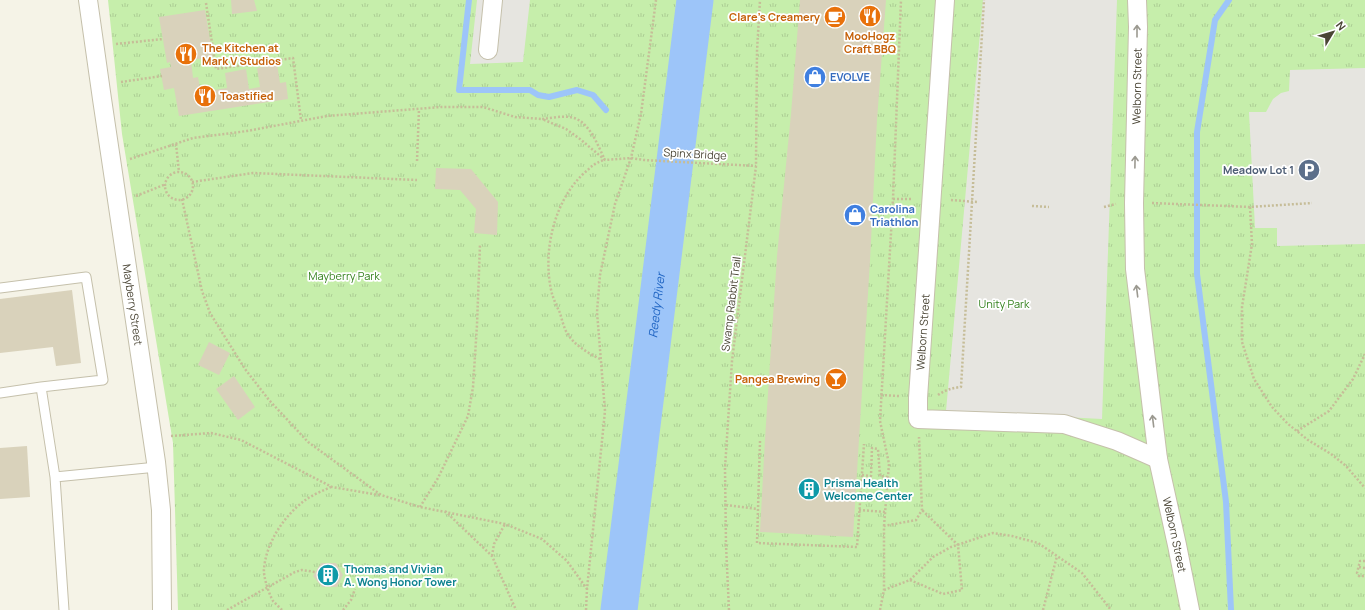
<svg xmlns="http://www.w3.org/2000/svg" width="1365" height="610" font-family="Manrope,sans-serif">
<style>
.park{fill:url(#park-tufts)}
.parking{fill:#e6e5e0}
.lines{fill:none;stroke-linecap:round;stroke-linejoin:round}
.stream{stroke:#9dc5f9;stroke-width:6}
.river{stroke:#9dc5f9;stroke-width:37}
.building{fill:#d9d2bb}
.lane-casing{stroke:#c5c0ab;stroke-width:11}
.street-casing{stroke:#c5c0ab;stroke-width:20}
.path{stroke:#c6bd98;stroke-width:2.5;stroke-dasharray:2 2;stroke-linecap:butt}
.lane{stroke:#fff;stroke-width:9}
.street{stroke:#fff;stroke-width:18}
.oneway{stroke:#9b9990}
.labels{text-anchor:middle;stroke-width:3.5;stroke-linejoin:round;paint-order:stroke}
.food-label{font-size:11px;font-weight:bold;fill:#c56008;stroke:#fff;text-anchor:end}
.shop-label{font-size:11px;font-weight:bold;fill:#366cbe;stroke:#fff;text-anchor:start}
.street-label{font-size:11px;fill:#4a4535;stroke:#fff}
.service-label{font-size:11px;font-weight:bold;fill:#4e5e75;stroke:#fff;text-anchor:end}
.park-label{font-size:11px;fill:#368320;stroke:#fff}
.culture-label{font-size:11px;font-weight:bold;fill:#0d838f;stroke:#fff;text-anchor:start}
.water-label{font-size:12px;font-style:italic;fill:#2065c3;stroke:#fff}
</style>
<defs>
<pattern id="park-tufts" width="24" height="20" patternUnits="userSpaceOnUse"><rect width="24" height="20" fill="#c6eeab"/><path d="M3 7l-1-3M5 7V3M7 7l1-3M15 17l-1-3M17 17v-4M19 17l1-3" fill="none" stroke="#accd94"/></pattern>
</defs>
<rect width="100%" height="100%" fill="#f5f3e7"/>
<path class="park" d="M108,0H1365V610H178L173,443L122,134Z"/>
<path class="parking" d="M477,0H530L523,62L470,64Z
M983,0H1117L1102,419L946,411Z
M1365,68V244L1277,246V228H1255L1249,112H1266L1273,99L1281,93L1289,91L1290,70Z"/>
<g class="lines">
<path class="stream" d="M469,0L459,90H530L538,95L549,97L577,90L593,95L606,110
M1229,0L1215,20L1197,132V274L1226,502L1231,610"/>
<path class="river" id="s1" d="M619,610L695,0"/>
</g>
<path class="building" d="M231,0H254L257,11L232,14Z
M800,0H886L877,120L870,261L853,537L760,532L765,439L777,256L791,114Z
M205,10L213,57L191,60L193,78L198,77L201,92L227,88L225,73L246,69L249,89L260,87L257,68L277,64L280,83L286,82L288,99L179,116L174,88L164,90L160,69L171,67L170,62L167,63L159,17Z
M436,168L471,169L498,202L497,235L474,233L476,209L460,190L435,189Z
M72,290L81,363L56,366L53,347L0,353V299Z
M209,342L230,353L219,375L198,365Z
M234,376L255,407L238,420L216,389Z
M27,446L30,497L0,499V448Z
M321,563H336L343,575L337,587H322L313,576Z"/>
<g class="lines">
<g class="lane-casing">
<path id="lane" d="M0,288L86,277L103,380L41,387L55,477L157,467
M0,393L41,387
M55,477L64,610"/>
</g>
<g class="street-casing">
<g id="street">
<path id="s2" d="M88,0L102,99L156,462L161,510L162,610"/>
<path d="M945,0L918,398V419L1064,424L1117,441L1158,459"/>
<path id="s3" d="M1137,0L1138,27L1134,203L1135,269L1158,459L1177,545L1190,610"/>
<path d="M488,50L493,0"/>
</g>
</g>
<path class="path" d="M206,3L216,69L293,58L301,120
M116,44L163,39
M121,82L162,76
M176,144L179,172
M130,159L193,138L247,131L327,116L441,107H483L515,117L542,119
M605,160L580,139L566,129L542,119C552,118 564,115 574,118C590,123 598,146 605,160L631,158L644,160L756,166
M417,161L419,109
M165 186a14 14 0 1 1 28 0a14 14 0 1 1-28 0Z
M192,182L253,173L417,180
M136,196L166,184
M182,199L202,291L210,313L245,369L269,400L308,442L381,495L420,507L505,524L542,539L567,561L587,589
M893,199H913
M951,200L977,202
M1152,203L1250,207L1312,203
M1032,206L1049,207
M1104,207L1116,204
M1250,207L1252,244L1242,307V342L1254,379L1272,407L1288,424L1308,440L1331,454L1346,466L1365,488
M600,359C588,353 574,345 567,333C564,328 562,320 560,313C557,307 554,300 552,294C542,254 553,204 582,175C590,168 594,163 604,160
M881,395L899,396
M938,395C945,390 952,388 961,387L984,0
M1297,431L1329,411L1353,379L1365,354
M171,436L211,433L241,440L332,487L379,495
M760,441L757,543L857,547L864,444
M862,475L871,476L872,448L878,449L880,476L888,477
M726,505L757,509
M420,507L438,478L468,416L473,387L477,325L480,244
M859,510L886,512
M445,511L492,556L516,610
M884,526L889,464L880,421L893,199L901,0
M492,556L494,544L505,524
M1365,561H1360L1357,573L1359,576H1365
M1359,567L1365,568
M910,580L943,594L962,590L958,545L922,510
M884,590L910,580L933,557L951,547L993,533L1012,536L1038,543L1082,573L1111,610
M227,610L295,572L302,570L315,572
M282,610C279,607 276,604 273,601C269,594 263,576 264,569C266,543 284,516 304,501C312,495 322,491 331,487
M343,610L351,600L355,589
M586,610L587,589L605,411L597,312L600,275L615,204L631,158L641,114L656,0
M729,610L726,545L725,468L732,361L756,166L757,51L760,0
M880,610L884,590V526L916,520L922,510L919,437
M1043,610L1057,556"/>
<use href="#lane" class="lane"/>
<use href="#street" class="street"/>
</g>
<defs><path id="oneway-shaft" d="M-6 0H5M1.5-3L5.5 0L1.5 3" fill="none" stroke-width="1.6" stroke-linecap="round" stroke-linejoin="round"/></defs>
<g class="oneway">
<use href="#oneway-shaft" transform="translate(1137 31) rotate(-90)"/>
<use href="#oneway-shaft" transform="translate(1135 162) rotate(-89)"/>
<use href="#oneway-shaft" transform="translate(1137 291) rotate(-97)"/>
<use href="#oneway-shaft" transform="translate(1153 421) rotate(-97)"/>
</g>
<defs>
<g id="restaurant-disc" transform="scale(1.15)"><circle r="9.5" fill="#e8710a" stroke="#fff"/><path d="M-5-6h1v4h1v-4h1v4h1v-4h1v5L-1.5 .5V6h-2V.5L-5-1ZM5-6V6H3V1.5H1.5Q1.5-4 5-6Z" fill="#fff"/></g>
<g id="cafe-disc" transform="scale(1.15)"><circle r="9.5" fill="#e8710a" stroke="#fff"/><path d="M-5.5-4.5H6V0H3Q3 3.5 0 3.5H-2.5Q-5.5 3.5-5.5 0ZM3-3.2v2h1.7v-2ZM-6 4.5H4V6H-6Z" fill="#fff"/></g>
<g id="shop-disc" transform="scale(1.15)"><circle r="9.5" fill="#3f7fe0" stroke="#fff"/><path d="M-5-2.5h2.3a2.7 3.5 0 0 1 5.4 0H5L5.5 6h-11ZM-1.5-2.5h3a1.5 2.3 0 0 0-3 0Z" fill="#fff"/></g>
<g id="parking-disc" transform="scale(1.15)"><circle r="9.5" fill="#5c6f8a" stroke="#fff"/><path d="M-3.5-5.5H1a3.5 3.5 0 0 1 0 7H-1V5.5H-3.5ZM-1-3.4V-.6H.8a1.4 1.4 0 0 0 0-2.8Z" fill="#fff"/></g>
<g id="bar-disc" transform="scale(1.15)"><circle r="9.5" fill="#e8710a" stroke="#fff"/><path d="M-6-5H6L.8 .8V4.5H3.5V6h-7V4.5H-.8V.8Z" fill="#fff"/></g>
<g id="building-disc" transform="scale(1.15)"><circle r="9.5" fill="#0f9aa8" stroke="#fff"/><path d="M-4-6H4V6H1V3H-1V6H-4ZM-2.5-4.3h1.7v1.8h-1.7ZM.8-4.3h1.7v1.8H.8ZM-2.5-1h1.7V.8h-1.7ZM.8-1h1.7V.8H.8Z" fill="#fff"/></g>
</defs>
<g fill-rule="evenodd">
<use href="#restaurant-disc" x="870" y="16"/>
<use href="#cafe-disc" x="835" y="17"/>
<use href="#restaurant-disc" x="186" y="54"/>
<use href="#shop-disc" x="815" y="77"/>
<use href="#restaurant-disc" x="205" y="96"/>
<use href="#parking-disc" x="1309" y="170"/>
<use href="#shop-disc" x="855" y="215"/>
<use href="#bar-disc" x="836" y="379"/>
<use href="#building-disc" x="809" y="489"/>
<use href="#building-disc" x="328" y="575"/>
</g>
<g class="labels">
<g class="food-label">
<text x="820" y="21">Clare's Creamery</text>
<text x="870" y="40" text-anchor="middle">MooHogz<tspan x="870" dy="13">Craft BBQ</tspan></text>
<text x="202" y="52" text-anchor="start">The Kitchen at<tspan x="202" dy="13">Mark V Studios</tspan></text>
<text x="220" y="100" text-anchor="start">Toastified</text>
<text x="820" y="383">Pangea Brewing</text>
</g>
<g class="shop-label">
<text x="830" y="81">EVOLVE</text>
<text x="870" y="213">Carolina<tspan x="870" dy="13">Triathlon</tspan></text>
</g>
<g class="street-label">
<text transform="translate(1137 86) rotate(-89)" y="4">Welborn Street</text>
<text transform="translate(695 154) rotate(3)" y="4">Spinx Bridge</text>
<text dy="4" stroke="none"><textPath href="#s2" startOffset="308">Mayberry Street</textPath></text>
<text transform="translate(731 304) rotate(-83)" y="4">Swamp Rabbit Trail</text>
<text transform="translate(923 332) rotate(-86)" y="4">Welborn Street</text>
<text dy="4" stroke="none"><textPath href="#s3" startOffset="538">Welborn Street</textPath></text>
</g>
<g class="service-label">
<text x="1294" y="174">Meadow Lot 1</text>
</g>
<g class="park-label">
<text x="344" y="280">Mayberry Park</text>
<text x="1004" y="308">Unity Park</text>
</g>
<g class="culture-label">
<text x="824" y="487">Prisma Health<tspan x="824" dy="13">Welcome Center</tspan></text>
<text x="344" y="573">Thomas and Vivian<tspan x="344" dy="13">A. Wong Honor Tower</tspan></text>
</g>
<g class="water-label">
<text dy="4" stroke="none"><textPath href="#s1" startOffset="307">Reedy River</textPath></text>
</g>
</g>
<g transform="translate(1333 32) rotate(52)" stroke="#ffffff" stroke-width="3" paint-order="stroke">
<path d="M0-3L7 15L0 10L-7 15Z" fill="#4a4535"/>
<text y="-6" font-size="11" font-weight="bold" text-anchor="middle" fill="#4a4535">N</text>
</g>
</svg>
